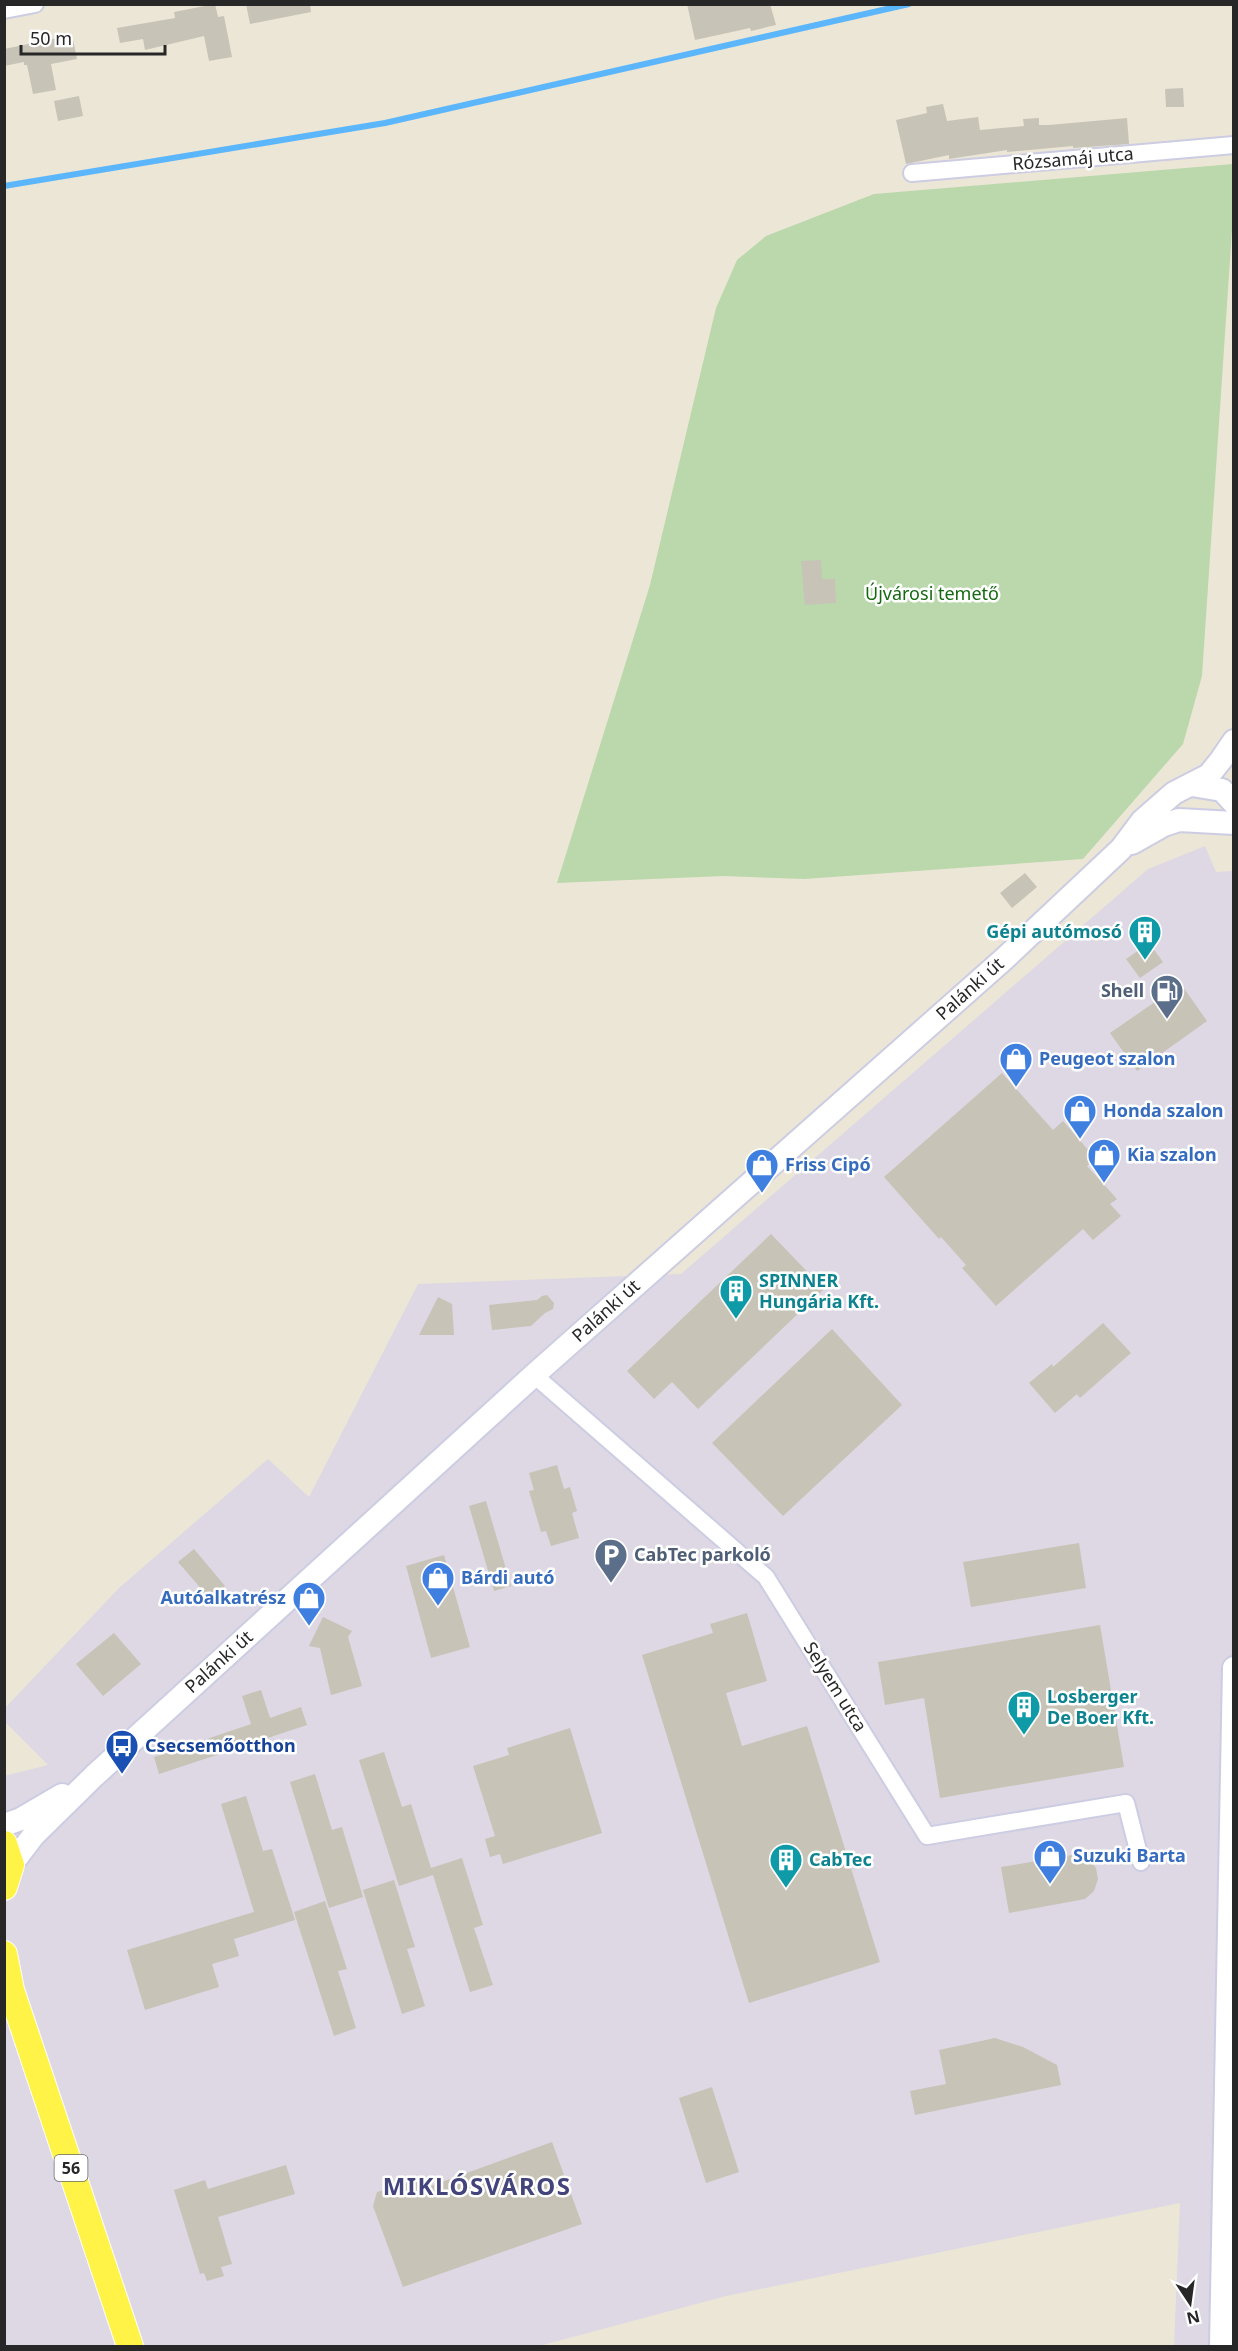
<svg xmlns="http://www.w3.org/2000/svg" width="1238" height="2351" font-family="'Noto Sans',sans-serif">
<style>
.industrial{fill:#ddd8e3}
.cemetery{fill:#bad8ab}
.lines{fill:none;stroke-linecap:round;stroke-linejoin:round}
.stream{stroke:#5cb6fb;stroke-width:6}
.building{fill:#c7c3b7}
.street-casing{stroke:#cccce3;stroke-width:20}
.secondary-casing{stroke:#cccce3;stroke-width:26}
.primary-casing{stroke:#fff;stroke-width:28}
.street{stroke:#fff;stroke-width:16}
.secondary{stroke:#fff;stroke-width:22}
.primary{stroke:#fff348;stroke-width:26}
.labels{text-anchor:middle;stroke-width:5;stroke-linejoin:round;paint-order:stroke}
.shield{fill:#fff;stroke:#686868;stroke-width:1.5}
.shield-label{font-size:16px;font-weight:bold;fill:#272727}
.street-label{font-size:18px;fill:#272727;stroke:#fff}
.park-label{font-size:18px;fill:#156a11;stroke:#fff}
.culture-label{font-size:18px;font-weight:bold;fill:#0d838f;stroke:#fff;text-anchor:start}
.service-label{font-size:18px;font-weight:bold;fill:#4e5e75;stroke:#fff;text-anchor:end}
.shop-label{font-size:18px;font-weight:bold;fill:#366cbe;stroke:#fff;text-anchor:start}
.transit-label{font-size:18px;font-weight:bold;fill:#164399;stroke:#fff;text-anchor:start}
.district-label{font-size:24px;font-weight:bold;letter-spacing:1.5px;fill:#43447c;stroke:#fff}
</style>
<rect width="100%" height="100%" fill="#ece6d6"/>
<path class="industrial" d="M1205,846L1216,872L1233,871V2346H1174L1180,2203L726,2296L539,2346H5L4,1776L48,1765L5,1722V1708L119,1588L268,1459L309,1497L418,1284L681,1274L1148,869Z"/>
<path class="cemetery" d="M1233,164V215L1202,676L1183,744L1083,859L804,879L723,876L557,883L650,585L716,308L737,260L766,236L874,194Z"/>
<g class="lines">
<path class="stream" d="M4,186L385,123L909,4"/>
</g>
<path class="building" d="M215,4L218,17L224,16L232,57L209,61L204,36L145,50L143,39L120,43L117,28L175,18L174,12Z
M246,4H310L311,12L250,24Z
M687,4H770L776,25L751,31L750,28L695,40Z
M72,35L77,59L51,64L56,90L33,94L27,65H24V62L4,66V49Z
M1183,88L1184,107H1166L1165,89Z
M79,96L83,116L58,121L54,101Z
M943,104L947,121L978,117L980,130L1024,126L1023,119L1039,118V125H1049L1127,118L1129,144L1073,148V146L1007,152V150L949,159V155L906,164L896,120L927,113L926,107Z
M821,560L822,579H835L836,603L805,605L801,561Z
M1025,873L1037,887L1012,908L1000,893Z
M1149,943L1163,962L1140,978L1126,959Z
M1181,984L1207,1021L1137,1071L1110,1033Z
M1002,1073L1053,1130L1063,1121L1096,1159L1087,1166L1117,1199L1110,1204L1121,1216L1093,1240L1083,1229L996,1306L962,1268L966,1265L941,1237L939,1239L884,1177Z
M771,1234L824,1289L698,1409L672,1382L654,1399L627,1371Z
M547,1295L554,1303L553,1309L545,1313L531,1326L492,1330L489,1305L537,1300L542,1296Z
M438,1297L452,1304L454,1335H419Z
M1103,1323L1131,1353L1080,1398L1077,1394L1055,1413L1029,1383L1052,1364L1053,1367Z
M832,1329L902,1405L783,1516L712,1443Z
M557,1465L564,1489L570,1487L577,1511L572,1513L579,1538L551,1546L546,1531L541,1532L529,1491L534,1490L529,1473Z
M486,1501L511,1586L494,1591L469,1506Z
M1079,1543L1086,1588L971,1607L963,1562Z
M194,1549L225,1586L210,1599L178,1562Z
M444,1555L470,1647L431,1658L406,1566Z
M747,1613L767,1681L726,1693L742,1746L807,1726L880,1962L749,2003L642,1655L713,1633L710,1624Z
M323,1617L352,1631L348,1637L362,1686L331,1695L320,1648L309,1646Z
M1100,1625L1124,1767L940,1798L924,1698L885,1705L878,1662Z
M114,1633L141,1664L103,1696L76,1664Z
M261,1690L270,1718L301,1707L307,1725L159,1774L154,1757L251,1724L242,1696Z
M570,1728L602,1833L503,1864L500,1854L490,1857L485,1839L495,1836L473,1766L509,1755L507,1748Z
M384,1752L402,1807L411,1804L431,1868L462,1858L483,1925L474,1928L493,1985L470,1992L433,1875L399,1886L359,1760Z
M315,1774L332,1830L342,1827L363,1897L329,1908L290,1782Z
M246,1796L263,1851L272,1849L295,1920L234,1939L239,1956L212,1964L219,1987L145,2010L127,1950L254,1912L221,1804Z
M1078,1854L1089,1859L1096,1868L1098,1879L1094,1891L1085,1899L1009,1913L1001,1867Z
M394,1880L415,1947L407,1949L425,2006L402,2014L363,1890Z
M325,1901L347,1969L338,1971L356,2028L334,2036L294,1912Z
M995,2038L1023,2047L1057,2065L1061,2085L915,2115L910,2091L946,2084L939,2050Z
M712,2087L739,2172L706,2183L679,2098Z
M552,2142L582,2224L403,2287L373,2206L377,2192L417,2180L431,2186Z
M286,2165L295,2194L218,2217L232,2264L221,2267L224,2276L207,2281L204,2273L200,2274L174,2190L205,2180L208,2189Z"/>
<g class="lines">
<g class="street-casing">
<path id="street" d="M4,10L35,4
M912,173L1234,145
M534,1375L766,1577L927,1836L1126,1803L1141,1862"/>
</g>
<g class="secondary-casing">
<path id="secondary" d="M1192,785L1222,790L1234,803
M1132,843L1164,825L1179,820L1234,823
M4,1825L21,1819L62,1795
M11,1865L33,1836L94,1776L534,1375L1004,959L1121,849L1142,821L1174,793L1209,775L1221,760L1234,741
M1221,2346L1234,1668"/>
</g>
<g class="primary-casing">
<path id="primary" d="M4,1844L11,1865L4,1887
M4,1954L11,1990L130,2346"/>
</g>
<use href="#street" class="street"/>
<use href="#secondary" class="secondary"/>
<use href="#primary" class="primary"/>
</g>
<defs>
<g id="building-pin" transform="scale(1.725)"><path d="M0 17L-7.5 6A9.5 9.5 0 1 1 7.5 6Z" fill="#0f9aa8" stroke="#fff"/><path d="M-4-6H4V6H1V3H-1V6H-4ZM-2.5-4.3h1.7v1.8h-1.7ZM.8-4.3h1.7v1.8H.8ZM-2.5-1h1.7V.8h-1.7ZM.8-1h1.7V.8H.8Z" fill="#fff"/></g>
<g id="fuel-pin" transform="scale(1.725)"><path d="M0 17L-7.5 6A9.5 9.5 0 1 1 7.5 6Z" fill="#5c6f8a" stroke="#fff"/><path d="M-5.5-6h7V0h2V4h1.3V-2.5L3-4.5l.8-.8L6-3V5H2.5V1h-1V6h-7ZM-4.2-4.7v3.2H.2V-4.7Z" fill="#fff"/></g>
<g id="shop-pin" transform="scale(1.725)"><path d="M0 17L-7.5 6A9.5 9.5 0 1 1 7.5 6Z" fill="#3f7fe0" stroke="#fff"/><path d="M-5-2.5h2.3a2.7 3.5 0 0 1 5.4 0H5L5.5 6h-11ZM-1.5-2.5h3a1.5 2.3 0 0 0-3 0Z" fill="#fff"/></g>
<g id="parking-pin" transform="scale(1.725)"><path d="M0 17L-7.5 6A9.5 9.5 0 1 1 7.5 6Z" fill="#5c6f8a" stroke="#fff"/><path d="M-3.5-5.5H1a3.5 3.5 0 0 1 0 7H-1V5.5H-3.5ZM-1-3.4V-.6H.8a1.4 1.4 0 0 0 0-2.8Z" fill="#fff"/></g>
<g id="bus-pin" transform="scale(1.725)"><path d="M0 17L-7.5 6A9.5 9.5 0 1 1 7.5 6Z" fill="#1a4fb4" stroke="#fff"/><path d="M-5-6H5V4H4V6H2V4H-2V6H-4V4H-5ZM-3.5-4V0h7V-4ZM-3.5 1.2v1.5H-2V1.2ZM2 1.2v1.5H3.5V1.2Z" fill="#fff"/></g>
</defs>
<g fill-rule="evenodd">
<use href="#building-pin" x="1145" y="932"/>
<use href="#fuel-pin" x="1167" y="991"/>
<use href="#shop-pin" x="1016" y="1059"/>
<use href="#shop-pin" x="1080" y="1111"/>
<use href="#shop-pin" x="1104" y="1155"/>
<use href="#shop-pin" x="762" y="1165"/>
<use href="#building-pin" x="736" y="1291"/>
<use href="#parking-pin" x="611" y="1555"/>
<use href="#shop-pin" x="438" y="1578"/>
<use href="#shop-pin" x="309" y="1598"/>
<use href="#building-pin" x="1024" y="1707"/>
<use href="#bus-pin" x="122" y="1746"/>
<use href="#shop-pin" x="1050" y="1856"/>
<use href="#building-pin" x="786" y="1860"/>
</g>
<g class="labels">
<rect class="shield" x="54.5" y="2155" width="33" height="26" rx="4.5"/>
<g class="shield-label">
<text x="71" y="2174">56</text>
</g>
<g class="street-label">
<text transform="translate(1073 159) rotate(-5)" y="6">Rózsamáj utca</text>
<text transform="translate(970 989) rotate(-42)" y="6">Palánki út</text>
<text transform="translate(606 1311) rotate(-42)" y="6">Palánki út</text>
<text transform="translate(219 1662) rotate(-42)" y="6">Palánki út</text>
<text transform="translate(835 1687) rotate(58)" y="6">Selyem utca</text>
</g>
<g class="park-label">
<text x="932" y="600">Újvárosi temető</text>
</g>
<g class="culture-label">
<text x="1122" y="938" text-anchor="end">Gépi autómosó</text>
<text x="759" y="1287">SPINNER<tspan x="759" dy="21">Hungária Kft.</tspan></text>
<text x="1047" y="1703">Losberger<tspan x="1047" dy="21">De Boer Kft.</tspan></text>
<text x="809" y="1866">CabTec</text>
</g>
<g class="service-label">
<text x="1144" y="997">Shell</text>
<text x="634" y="1561" text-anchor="start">CabTec parkoló</text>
</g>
<g class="shop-label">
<text x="1039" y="1065">Peugeot szalon</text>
<text x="1103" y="1117">Honda szalon</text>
<text x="1127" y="1161">Kia szalon</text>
<text x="785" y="1171">Friss Cipó</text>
<text x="461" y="1584">Bárdi autó</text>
<text x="286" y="1604" text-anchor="end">Autóalkatrész</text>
<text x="1073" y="1862">Suzuki Barta</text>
</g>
<g class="transit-label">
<text x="145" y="1752">Csecsemőotthon</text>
</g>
<g class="district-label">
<text x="477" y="2195">MIKLÓSVÁROS</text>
</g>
</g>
<rect width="1238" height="2351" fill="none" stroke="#272727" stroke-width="12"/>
<g transform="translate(1190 2303) rotate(167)" stroke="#ffffff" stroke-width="4.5" paint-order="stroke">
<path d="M0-4.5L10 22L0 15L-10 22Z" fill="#272727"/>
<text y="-9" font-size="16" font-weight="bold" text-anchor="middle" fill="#272727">N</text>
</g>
<path d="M21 45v9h144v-9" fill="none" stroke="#272727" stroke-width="3"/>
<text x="30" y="45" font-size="18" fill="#272727" stroke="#ffffff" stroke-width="4.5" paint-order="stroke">50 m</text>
</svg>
